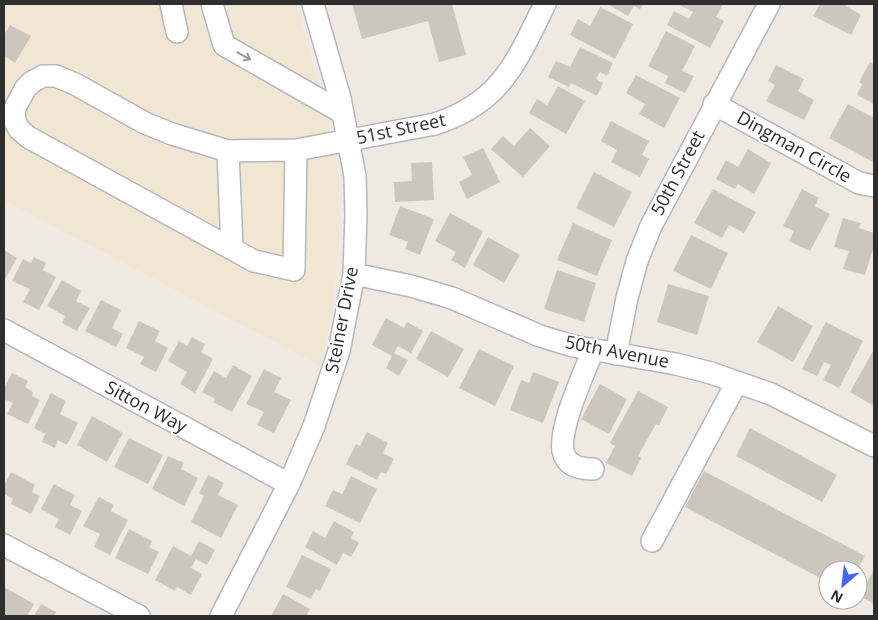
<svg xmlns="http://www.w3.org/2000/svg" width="878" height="620" font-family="'Open Sans',sans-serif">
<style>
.education{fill:#f0e6d1}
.building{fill:#cbc7bf}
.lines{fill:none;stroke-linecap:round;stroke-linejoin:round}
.minor-casing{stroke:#b4b7c1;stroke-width:24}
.minor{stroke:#fff;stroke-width:21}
.oneway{stroke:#969696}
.labels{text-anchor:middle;stroke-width:4;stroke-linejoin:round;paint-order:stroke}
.street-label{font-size:18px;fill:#2e2e2e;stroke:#fff}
</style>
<rect width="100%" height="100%" fill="#efe9e1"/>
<path class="education" d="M4,4H296L329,122L338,170L339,234L333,305L321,366L4,200Z"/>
<path class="building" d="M352,4H452L466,55L439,62L428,21L362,39Z
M607,4H644L640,9L634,6L628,16Z
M677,4H723L716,17L724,21L710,48L667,25L674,11L689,19L693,12Z
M820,4H843L861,15L851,35L813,16Z
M600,7L633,24L615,59L570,35L578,19L590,26Z
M10,25L31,36L15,63L4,56V35Z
M666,31L695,46L682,71L694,76L685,93L665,83L668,76L648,66Z
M580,47L613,63L607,76L600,72L596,79L603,83L597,96L571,83L569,87L548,77L556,61L570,67Z
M870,62L874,64V104L857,95L862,84L859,82Z
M776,65L804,79L798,91L814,100L804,120L766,101L775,85L768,81Z
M636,75L680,98L664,128L639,114L645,104L626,93Z
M558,86L585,101L566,134L529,113L537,99L547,105Z
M848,104L874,118L873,162L829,138Z
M611,121L649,141L642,155L649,159L640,177L611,162L617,150L601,141Z
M530,128L550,146L523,177L491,149L503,136L514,146Z
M483,148L500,182L467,199L459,182L472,175L463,157Z
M748,149L771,163L754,194L738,184L735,189L716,179L726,160L738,167Z
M432,162L434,200L395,202L394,182L412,181L411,163Z
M594,172L632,192L614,227L576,208Z
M713,189L756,212L744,233L729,225L722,238L694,223Z
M802,189L819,198L815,206L830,214L810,251L789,241L794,231L783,226Z
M400,206L434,219L420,255L405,249L408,242L389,235Z
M450,213L483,231L465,268L451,260L456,252L435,241Z
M843,218L861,223L859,228L874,233V246L865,275L843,269L849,251L834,247Z
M573,223L612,240L597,276L557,260Z
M691,235L728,253L711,289L673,271Z
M488,237L520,255L504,283L473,265Z
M4,250L17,258L4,281Z
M34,257L46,263L43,270L56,277L39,310L23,302L30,289L12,281L23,259L31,263Z
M557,270L596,283L584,322L544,309Z
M62,280L81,291L76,301L90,308L77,331L62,323L65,316L47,306Z
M668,284L709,296L697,335L657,322Z
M101,300L121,310L112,328L123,334L116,347L85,331Z
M778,306L813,326L793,362L757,342Z
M386,318L404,328L407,322L423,331L411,353L398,346L394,353L408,360L399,376L386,368L392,356L372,345Z
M139,321L160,331L155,341L168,348L156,372L140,364L144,357L126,348Z
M826,322L863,341L839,388L823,380L831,365L824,362L817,376L802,369Z
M431,331L464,349L448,377L416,359Z
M192,337L205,344L201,352L213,359L195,393L180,384L187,372L168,361L179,341L187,346Z
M479,349L514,366L495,406L459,388Z
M873,351L874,352V406L850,392Z
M233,365L252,376L232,412L213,402L215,399L202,392L214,371L226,378Z
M264,369L281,378L274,392L291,400L274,433L257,425L264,412L246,404Z
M533,372L559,382L543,423L510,410L521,380L529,383Z
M12,373L28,381L25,387L33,392L32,396L40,400L28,424L7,414L13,403L4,399V388Z
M600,384L627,399L609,434L581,419Z
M638,391L668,407L659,425L656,424L638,456L641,458L632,476L606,463L615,446L610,443Z
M51,393L66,401L60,414L78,423L67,445L58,440L55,448L42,442L45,434L34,428Z
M92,416L123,433L107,462L77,445Z
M750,428L837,475L822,502L736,456Z
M367,432L388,443L383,453L394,459L386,474L381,472L377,480L346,464L356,444L360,446Z
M129,438L163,455L148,484L114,467Z
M168,456L184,463L181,469L198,478L184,506L152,489Z
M704,471L865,556L857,570H828V582L685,507Z
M11,472L35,485L32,492L40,496L31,514L11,504L13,499L4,494V486Z
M208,475L224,483L218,495L238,505L221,538L191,522L204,496L199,493Z
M351,476L377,489L360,523L325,506L333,490L342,494Z
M54,484L75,495L70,505L82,511L70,535L55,527L59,519L41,509Z
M99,497L114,505L111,511L128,520L110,555L94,547L100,534L83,526Z
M334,521L354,532L351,538L359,543L351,557L343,553L337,565L305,547L313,531L325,538Z
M129,529L152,541L149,547L159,552L148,574L115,558Z
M199,541L215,550L207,565L196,559L191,568L202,574L191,595L177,587L175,591L155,580L173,546L191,556Z
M302,555L331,569L320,591L316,589L311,599L286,587Z
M874,569V604L860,596Z
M4,587L34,604L27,616H4Z
M283,594L310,609L306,616H271Z
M41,604L56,612L53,616H34Z"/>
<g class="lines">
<g class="minor-casing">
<path id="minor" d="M171,4L177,32
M212,4L224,45L343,113
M714,104L859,183L874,186
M296,150L294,270L254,261L28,137L19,129L15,122L14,110L25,89L32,82L43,76H56L75,84L145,123L172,134L228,151L296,150L435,124C502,102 516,62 545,4
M228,151L232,248
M354,274L411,286L452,298L540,336L573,346L676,364L711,373L771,394L874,446
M4,330L289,484
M616,354L627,298L637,261L651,226L769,4
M593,469C580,469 566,466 563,451C559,426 584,374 593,350
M652,541L737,382
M4,545L139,616
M221,616L289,484L314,426L339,351L354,274L356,215L355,176L340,98L313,4"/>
</g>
<use href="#minor" class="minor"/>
</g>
<defs><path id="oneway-shaft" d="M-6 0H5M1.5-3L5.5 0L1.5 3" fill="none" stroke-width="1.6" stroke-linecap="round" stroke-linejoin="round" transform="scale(1.25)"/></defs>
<use class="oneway" href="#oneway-shaft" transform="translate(244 56) rotate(29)"/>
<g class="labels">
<g class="street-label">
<text transform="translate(401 129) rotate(-12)" y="6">51st Street</text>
<text transform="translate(794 147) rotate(29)" y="6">Dingman Circle</text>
<text transform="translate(678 173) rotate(-62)" y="6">50th Street</text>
<text transform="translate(342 320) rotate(-79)" y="6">Steiner Drive</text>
<text transform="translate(617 352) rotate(11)" y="6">50th Avenue</text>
<text transform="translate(146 407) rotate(28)" y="6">Sitton Way</text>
</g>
</g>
<rect width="878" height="620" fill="none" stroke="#2e2e2e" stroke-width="10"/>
<g transform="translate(843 585) rotate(208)"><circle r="24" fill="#ffffff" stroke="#ababab"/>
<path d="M0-4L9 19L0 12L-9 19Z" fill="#4264fb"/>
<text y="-8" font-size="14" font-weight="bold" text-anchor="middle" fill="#2e2e2e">N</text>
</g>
</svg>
